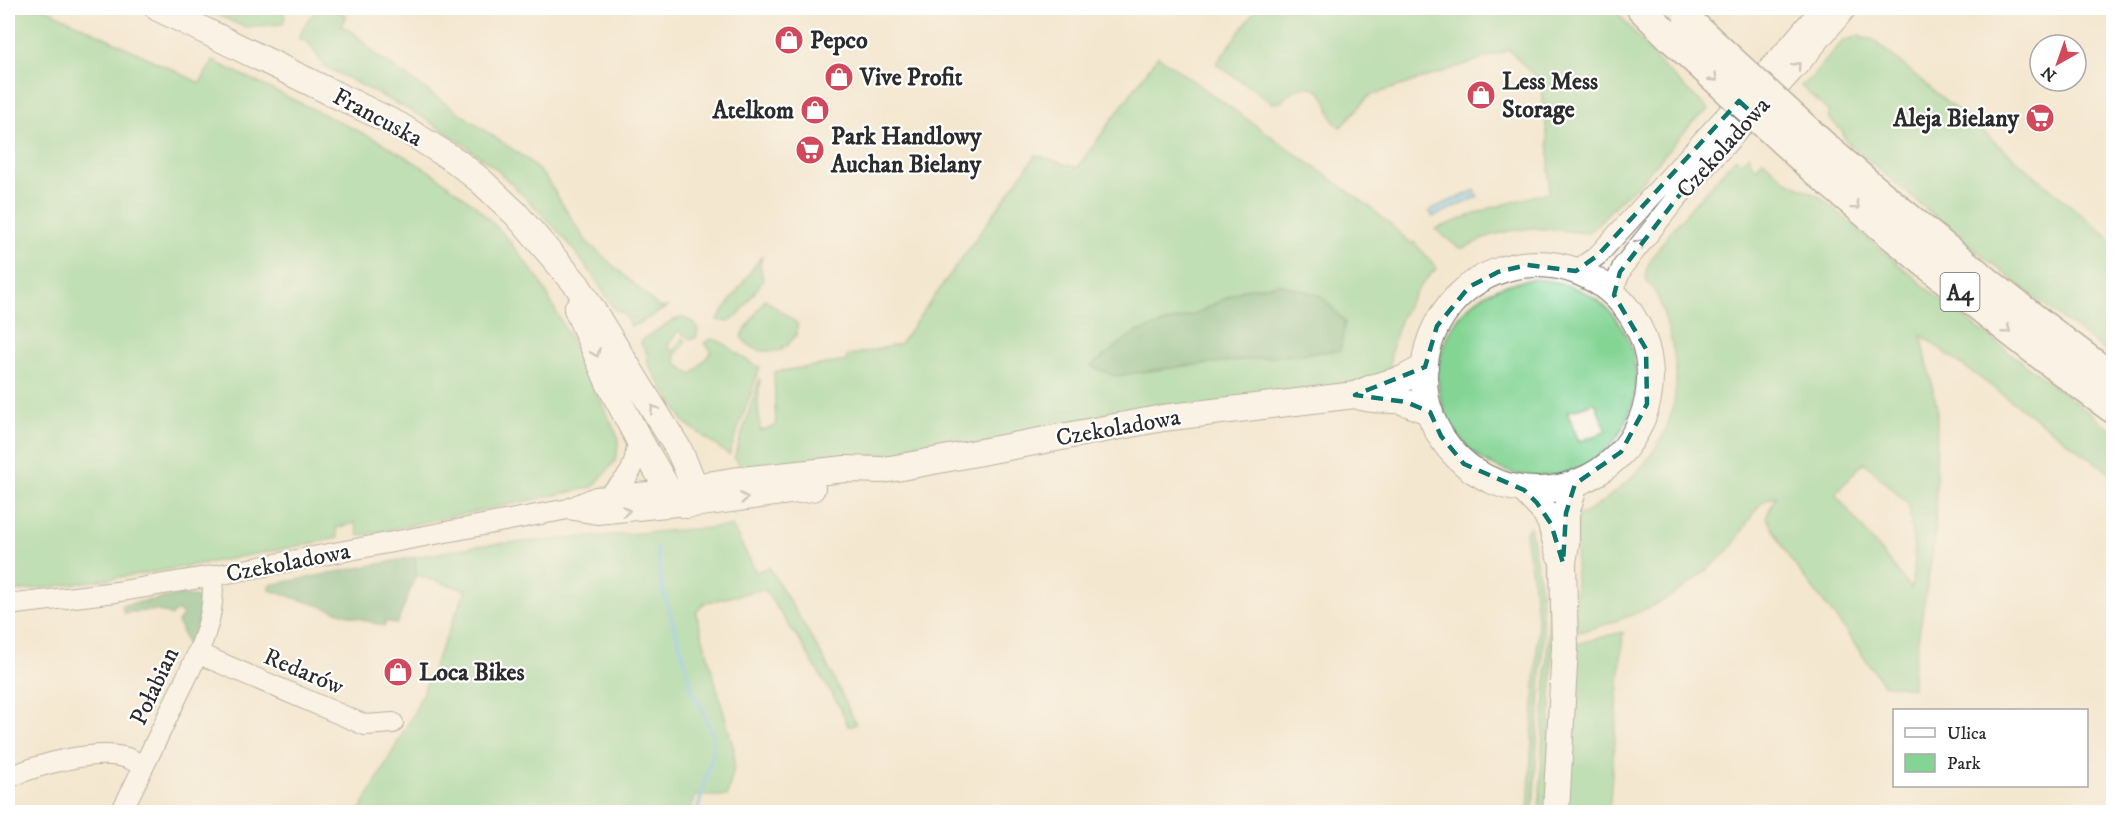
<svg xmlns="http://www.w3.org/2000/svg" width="2121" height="820" font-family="'IM FELL DW Pica',serif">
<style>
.green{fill:#84d494;stroke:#588060;stroke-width:1.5;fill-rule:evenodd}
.forest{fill:#6bb67e;stroke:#4b7054;stroke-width:1.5}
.water{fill:#6bc0e8;stroke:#4b768a;stroke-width:1.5}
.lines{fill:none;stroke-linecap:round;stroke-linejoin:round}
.stream{stroke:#6bc0e8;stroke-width:4}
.minor-casing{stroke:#716d65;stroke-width:22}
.major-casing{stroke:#716d65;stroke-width:28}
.highway-casing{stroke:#716d65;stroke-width:31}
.minor{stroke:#fff;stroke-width:20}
.major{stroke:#fff;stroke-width:26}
.highway{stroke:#fff;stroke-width:28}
.highway-bridge-casing{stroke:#716d65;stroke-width:31;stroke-linecap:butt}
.highway-bridge{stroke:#fff;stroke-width:28}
.oneway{stroke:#a0a0a0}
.marked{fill:none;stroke:#0f766e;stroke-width:4.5;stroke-dasharray:12 8;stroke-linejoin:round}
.labels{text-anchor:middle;stroke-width:4.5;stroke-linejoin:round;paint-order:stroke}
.shield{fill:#fff;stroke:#6b6b6b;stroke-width:1.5}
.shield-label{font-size:22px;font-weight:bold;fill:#2b2b2b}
.poi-label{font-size:24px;font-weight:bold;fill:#2b2b2b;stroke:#fff;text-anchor:start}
.street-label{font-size:24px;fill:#2b2b2b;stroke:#fff}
</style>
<rect width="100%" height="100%" fill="#fff"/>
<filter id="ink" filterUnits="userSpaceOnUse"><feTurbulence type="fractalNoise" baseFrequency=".0167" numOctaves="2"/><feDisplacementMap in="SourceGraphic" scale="12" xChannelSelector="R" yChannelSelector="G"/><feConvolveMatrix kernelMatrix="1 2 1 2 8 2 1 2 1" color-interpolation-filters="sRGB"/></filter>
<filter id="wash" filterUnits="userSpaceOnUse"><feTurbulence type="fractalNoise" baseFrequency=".008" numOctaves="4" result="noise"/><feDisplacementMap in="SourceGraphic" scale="24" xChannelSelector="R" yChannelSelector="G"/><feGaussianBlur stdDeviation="1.35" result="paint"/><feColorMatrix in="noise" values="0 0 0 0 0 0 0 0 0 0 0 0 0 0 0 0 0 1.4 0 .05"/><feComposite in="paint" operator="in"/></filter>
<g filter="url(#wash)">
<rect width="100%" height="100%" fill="#f4e7d0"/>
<path class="green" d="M19,8H44L200,83L213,61L381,142L434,174L476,206L507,238L540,281L574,346L619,439L616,460L593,487L359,536L355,523L336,528L338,538C228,560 119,580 8,592V13Z
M203,8H274L283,12L285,17L283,24L244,27Z
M326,8L339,11L347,16L341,26L353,32L377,56L528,160L545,177L586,241L660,308L669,306L640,323L631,326L624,314L614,309L593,275L565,239L540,212L495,168L455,138L421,116L324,66L308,42L299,38C305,23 310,12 326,8Z
M1257,8H1614L1661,65L1709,110L1693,122L1638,185L1619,201L1589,233L1533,228L1509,231L1490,236L1464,248H1459L1435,229L1491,208L1549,192V151L1541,83L1509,50L1369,96L1341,127C1329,122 1331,108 1325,98C1313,78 1291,88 1281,102L1273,103L1216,64Z
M1860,35L1862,38L1872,39L2113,241V357C2021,290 1933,215 1846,141L1842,131L1828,117L1830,113L1801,86L1812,77L1842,42Z
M1158,56L1369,206L1412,244L1414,242L1437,268C1403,300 1392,332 1388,378L959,447L740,469L738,461L734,458L760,378L758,404L760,431L776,426L774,372L847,361V356L900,344L1036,155L1077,168ZM1280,284L1321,296L1345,322L1340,350L1184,366L1115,376L1092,365L1134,333L1195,314L1244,289Z
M1749,155L1752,164L1756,168L1763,160L1785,180L1820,197L1943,302L2113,431V475L1921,335L1937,407L1935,537L1913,670V688L1883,684L1842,626L1790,559L1766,517L1776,496C1772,498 1766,499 1763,502C1753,509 1741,536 1731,547C1684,596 1644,614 1580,632L1575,629L1577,516C1592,511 1602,502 1615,492C1663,454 1686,405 1672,344C1668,328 1663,307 1655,292C1651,285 1644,280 1646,272C1649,250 1718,178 1736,158L1742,162ZM1864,462L1909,505L1915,560L1911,589L1835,494Z
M763,254L760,265L763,280L738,316L728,322L717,320Z
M1534,279C1675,288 1663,476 1536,476C1511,476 1484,465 1467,446C1444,422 1432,387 1441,354C1454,308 1488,285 1534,279ZM1595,402L1607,431L1579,442L1567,412Z
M765,299L798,324L796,335L787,346H782L783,350C765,353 753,352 741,337Z
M683,318C693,321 701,326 696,338L690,339L678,331L667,347L673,351L682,338L686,341L675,355L677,364L692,375L712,351L704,343L712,339C730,342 742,362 760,367L729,455L684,422L648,364L647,353L641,343L643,339L673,320Z
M732,526L756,572L769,567L823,657L856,724L852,726H848L841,709L801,643L764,589L704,603L696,613L734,749V768L727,796H695L689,812H359L414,713L466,590L416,575L415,557L483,545Z
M1545,526L1555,591L1547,812H1539L1549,619L1544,559L1537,527Z
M1530,527L1541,591L1543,638L1533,812H1528L1538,630L1534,586L1525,533Z
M1623,632L1609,812H1565L1575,644Z"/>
<path class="forest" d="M1280,284L1321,296L1345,322L1340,350L1184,366L1115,376L1091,366L1134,333L1195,314L1244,289Z
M415,557L416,575L397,624L386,621L384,626L269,590V585Z
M181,595L194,596L200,602L201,612L188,648L178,622L183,615L177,610L171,616C158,607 138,612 124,613L122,605Z"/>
<path class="water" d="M1475,190L1478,197L1433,217L1429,211L1431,209Z"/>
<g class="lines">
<path class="stream" d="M657,548L661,584L687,668L692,691L702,708L712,734L713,751L697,812"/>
</g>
</g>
<g filter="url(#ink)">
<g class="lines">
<g class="minor-casing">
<path id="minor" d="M1576,271L1598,255L1607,245L1781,55L1821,8
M1614,295L1616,282L1623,266L1677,198L1797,67L1847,8
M608,495C632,477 635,467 638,438
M568,509L597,514L686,505L689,499
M8,605L116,592L212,576L568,509L596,497L680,489
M197,653L365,725L393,723
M8,778C36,765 97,748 127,758C133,760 138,763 144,766
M121,812C139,777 156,741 173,705C192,665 218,622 212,576"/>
</g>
<g class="major-casing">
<path id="major" d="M158,8L400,126L456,161L481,181L516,214L577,285L679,450L695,487L732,481L845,469L882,470L896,468L1163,418L1355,395L1374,387L1403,379L1425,367
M1424 377a113 113 0 1 1 226 0a113 113 0 1 1-226 0Z
M577,309L609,383L638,438L669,491L686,505L812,488
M1361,397C1376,401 1383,399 1397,400C1408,402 1419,408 1430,412
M1524,490L1545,512L1551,524L1559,554
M1556,812L1565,647L1563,563L1566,543V513L1575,484"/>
</g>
<g class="highway-casing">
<path id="highway" d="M1641,8L1671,38
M1829,150C1921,229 2015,306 2114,378
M1812,168C1910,252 2009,334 2114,410"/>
</g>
<use href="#minor" class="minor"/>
<use href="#major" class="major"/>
<use href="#highway" class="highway"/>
<g class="highway-bridge-casing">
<path id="highway-bridge" d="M1688,20L1829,150
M1671,38L1812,168"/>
</g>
<use href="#highway-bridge" class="highway-bridge"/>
</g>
<defs><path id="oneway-chevron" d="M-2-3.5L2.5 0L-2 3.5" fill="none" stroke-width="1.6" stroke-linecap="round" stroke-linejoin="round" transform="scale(1.5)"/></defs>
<g class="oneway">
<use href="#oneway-chevron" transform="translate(1797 66) rotate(-49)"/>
<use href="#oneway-chevron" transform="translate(1714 78) rotate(43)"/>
<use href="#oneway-chevron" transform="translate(1856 206) rotate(40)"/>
<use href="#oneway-chevron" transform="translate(1640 243) rotate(-52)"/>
<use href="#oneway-chevron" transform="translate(2007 330) rotate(39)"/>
<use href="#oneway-chevron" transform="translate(596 353) rotate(67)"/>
<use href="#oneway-chevron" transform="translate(654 409) rotate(-121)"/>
<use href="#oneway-chevron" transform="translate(744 498) rotate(-7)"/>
<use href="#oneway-chevron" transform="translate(626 511) rotate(-6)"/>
</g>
</g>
<path d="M0 0H2121V820H0ZM1739,101L1753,114L1677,198L1620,272L1614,295L1646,349L1647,404L1621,452L1575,484L1566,513L1563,563L1551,524L1537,503L1524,490L1464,464L1441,436L1430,412L1406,402L1355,395L1425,367L1437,326L1469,287L1498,272L1527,265L1576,271L1598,255Z" fill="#f4e7d0" fill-opacity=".55" fill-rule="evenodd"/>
<path class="marked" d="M1739,101L1753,114L1677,198L1620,272L1614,295L1646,349L1647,404L1621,452L1575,484L1566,513L1563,563L1551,524L1537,503L1524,490L1464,464L1441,436L1430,412L1406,402L1355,395L1425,367L1437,326L1469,287L1498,272L1527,265L1576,271L1598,255Z"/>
<defs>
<g id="shop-disc" transform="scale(1.5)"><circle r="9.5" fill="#d1495b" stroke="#fff"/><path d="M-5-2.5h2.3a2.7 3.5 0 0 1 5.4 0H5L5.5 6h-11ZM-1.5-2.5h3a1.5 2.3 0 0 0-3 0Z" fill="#fff"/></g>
<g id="supermarket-disc" transform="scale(1.5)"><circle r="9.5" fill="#d1495b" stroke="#fff"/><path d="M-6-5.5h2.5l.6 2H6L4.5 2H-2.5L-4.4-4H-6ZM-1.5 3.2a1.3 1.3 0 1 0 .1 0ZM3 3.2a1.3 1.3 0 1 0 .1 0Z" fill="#fff"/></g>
</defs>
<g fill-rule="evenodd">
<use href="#shop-disc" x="789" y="40"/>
<use href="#shop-disc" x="839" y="77"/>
<use href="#shop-disc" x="1481" y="95"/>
<use href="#shop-disc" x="815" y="110"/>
<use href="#supermarket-disc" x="2040" y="118"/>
<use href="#supermarket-disc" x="810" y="150"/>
<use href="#shop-disc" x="398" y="672"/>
</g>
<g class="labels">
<rect class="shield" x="1940.5" y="273" width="39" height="38" rx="4.5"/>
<g class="shield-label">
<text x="1960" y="300">A4</text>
</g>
<g class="poi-label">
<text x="810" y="48">Pepco</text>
<text x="860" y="85">Vive Profit</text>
<text x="1502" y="89">Less Mess<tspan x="1502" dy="28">Storage</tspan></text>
<text x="794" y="118" text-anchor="end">Atelkom</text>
<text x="2019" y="126" text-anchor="end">Aleja Bielany</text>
<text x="831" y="144">Park Handlowy<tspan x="831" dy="28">Auchan Bielany</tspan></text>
<text x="419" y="680">Loca Bikes</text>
</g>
<g class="street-label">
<text transform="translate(378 117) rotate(28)" y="8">Francuska</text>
<text transform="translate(1723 147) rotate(-48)" y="8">Czekoladowa</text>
<text transform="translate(1118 427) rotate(-10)" y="8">Czekoladowa</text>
<text transform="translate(288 562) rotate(-11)" y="8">Czekoladowa</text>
<text transform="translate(304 671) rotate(23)" y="8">Redarów</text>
<text transform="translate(154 686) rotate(-65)" y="8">Połabian</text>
</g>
</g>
<rect width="2121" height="820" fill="none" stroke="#fff" stroke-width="30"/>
<rect x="1893" y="709" width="195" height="78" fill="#ffffff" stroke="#aaaaaa" stroke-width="1.5"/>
<rect x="1905" y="728" width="30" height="9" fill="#ffffff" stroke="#aaaaaa" stroke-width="1.5"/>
<text x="1947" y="739" font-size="18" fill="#2b2b2b">Ulica</text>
<rect x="1905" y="754" width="30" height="18" fill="#84d494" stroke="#aaaaaa" stroke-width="1.5"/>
<text x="1947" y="769" font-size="18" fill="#2b2b2b">Park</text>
<g transform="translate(2058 63) rotate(220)"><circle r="28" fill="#ffffff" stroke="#aaaaaa" stroke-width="1.5"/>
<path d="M0-4.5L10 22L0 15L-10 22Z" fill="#d1495b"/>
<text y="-9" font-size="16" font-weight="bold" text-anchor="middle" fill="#2b2b2b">N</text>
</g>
</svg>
